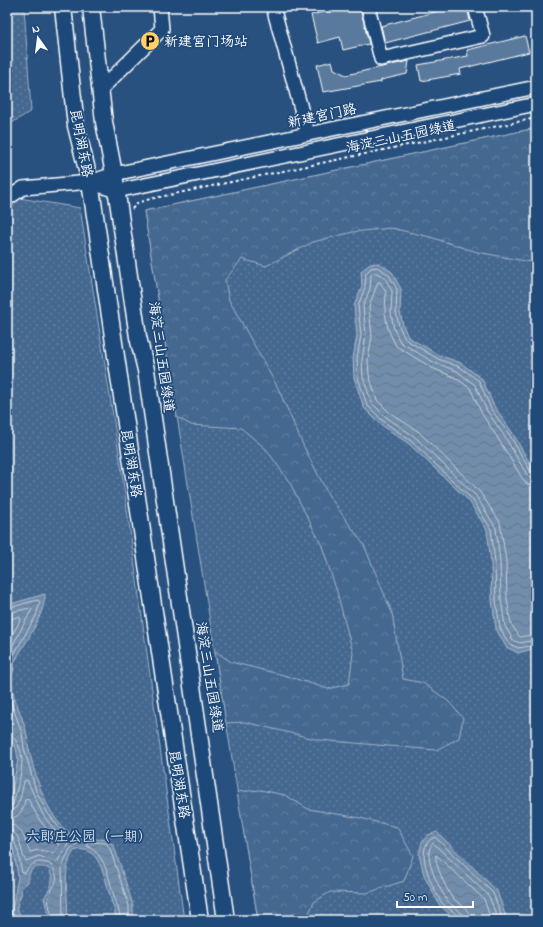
<svg xmlns="http://www.w3.org/2000/svg" width="543" height="927" font-family="'Indie Flower','LXGW WenKai TC',sans-serif">
<style>
.grass{fill:url(#grass-dots);stroke:#a2b4c8}
.forest{fill:url(#forest-crowns);stroke:#a2b4c8}
.water{fill:url(#water-waves);stroke:#aabbcd}
.lines{fill:none;stroke-linecap:round;stroke-linejoin:round}
.shore{stroke:#c6d1dd;stroke-width:1}
.building{fill:#5a7a9d;stroke:#fff}
.minor-casing{stroke:#fff;stroke-width:16}
.major-casing{stroke:#fff;stroke-width:19}
.path{stroke:#fff;stroke-width:2;stroke-dasharray:3 3;stroke-linecap:butt}
.minor{stroke:#1f4a7a;stroke-width:13}
.major{stroke:#1f4a7a;stroke-width:16}
.labels{text-anchor:middle;stroke-width:3.5;stroke-linejoin:round;paint-order:stroke}
.poi-label{font-size:14px;fill:#fff;stroke:#1f4a7a;text-anchor:start}
.street-label{font-size:14px;fill:#fff;stroke:#1f4a7a}
.park-label{font-size:14px;fill:#dae1e9;stroke:#1f4a7a}
</style>
<defs>
<pattern id="grass-dots" width="8" height="8" patternUnits="userSpaceOnUse"><rect width="8" height="8" fill="#446890"/><path d="M2 2h.1M6 6h.1" fill="none" stroke="#607fa1" stroke-width="1.8" stroke-linecap="round"/></pattern>
<pattern id="forest-crowns" width="20" height="18" patternUnits="userSpaceOnUse"><rect width="20" height="18" fill="#446890"/><path d="M2 6a3 3 0 1 1 6 0M12 15a3 3 0 1 1 6 0" fill="none" stroke="#607fa1"/></pattern>
<pattern id="water-waves" width="16" height="10" patternUnits="userSpaceOnUse"><rect width="16" height="10" fill="#718dab"/><path d="M0 5q4-4 8 0t8 0" fill="none" stroke="#64768a"/></pattern>
</defs>
<rect width="100%" height="100%" fill="#28517f"/>
<filter id="ink" filterUnits="userSpaceOnUse"><feTurbulence type="fractalNoise" baseFrequency=".025" numOctaves="2"/><feDisplacementMap in="SourceGraphic" scale="8" xChannelSelector="R" yChannelSelector="G"/><feConvolveMatrix kernelMatrix="1 2 1 2 8 2 1 2 1" color-interpolation-filters="sRGB"/></filter>
<g filter="url(#ink)">
<path class="grass" d="M7,7H24L31,111L7,126Z
M536,128V920H258L144,211Z
M7,196L80,208L121,466L184,920H7Z"/>
<path class="forest" d="M536,128V263L477,252L430,237L391,228L353,232L313,242L266,266L242,259L225,280L229,300L278,388L303,445L329,496L364,545L392,613L403,679L423,683L448,701L463,718L459,738L436,750L319,740L245,722L226,723L215,651L231,662L287,676L328,689L349,684L353,653L337,592L322,546L290,483L266,449L241,428L191,425L177,417L144,211Z
M260,790L285,795L308,809L360,818L397,827L413,856L404,881L367,893L330,892L314,902L306,920H258L237,792Z"/>
<path class="water" d="M379,263L392,272L401,289L400,312L403,325L408,337L439,355L461,363L482,379L494,406L512,432L536,474V648L518,653L506,647L496,629L492,600L491,563L487,530L469,501L409,444L380,424L364,408L354,378L353,359L357,335L354,306L362,286L361,271L370,264Z
M45,594C45,616 24,644 14,663C15,671 10,676 11,684C14,700 22,715 26,731C28,737 27,743 29,749C35,776 48,823 75,836C84,841 98,838 108,840L114,846L133,905V920H116C116,911 112,905 110,896C105,879 99,842 74,851C60,872 70,896 67,920H49L44,898C51,887 56,880 48,868C35,865 29,868 28,882L21,889C23,898 15,903 17,911L19,912L20,920H10L18,877L14,852L7,835V817L18,759L16,748L7,734V605Z
M437,832L497,891L507,920H457L440,906L424,875L419,854L422,842L428,835Z"/>
<g class="lines">
<path class="shore" d="M536,475L531,472L509,434L491,409L479,381L460,367L438,359L405,339L399,326L396,312L397,289L389,275L378,267L371,268L366,273L365,287L358,306L361,335L357,359L358,378L367,405L383,421L411,441L472,499L491,529L495,562L496,600L500,628L509,644L518,648L536,645
M536,480L531,479L527,475L505,437L487,411L475,385L457,371L435,363L400,342L394,329L391,313L392,291L385,278L377,273H373L371,275L370,289L363,306L366,335L362,360L363,377L372,403L386,417L415,437L476,496L496,528L500,562L501,599L505,626L513,640L519,643L536,640
M536,486L527,484L522,478L499,440L482,414L470,388L454,377L432,368L396,346L388,329L385,313L386,292L380,282H378L369,307L372,336L368,360L369,375L377,400L390,413L419,432L479,491L500,522L506,561L507,599L511,624L520,637L536,634
M7,608L38,600L40,602L36,616L10,661V669L7,678
M7,613L30,608L32,609L7,656
M7,619L19,617L21,619L7,644
M7,684L12,705L22,733L24,748L36,791L47,812L60,829L78,843L70,849L62,867L63,920
M7,733C12,733 13,737 16,741C29,761 17,784 13,805L7,808
M7,813C19,812 22,792 24,781L27,780L43,815L56,832L68,844L57,862L39,856L26,861C19,852 23,831 7,830
M7,819C19,818 23,811 25,800L28,799L39,819L59,845L54,853L39,850L30,852C24,841 24,825 7,824
M7,835L13,838L18,851L22,873H25C31,862 39,860 50,864C63,880 53,883 49,897C47,903 52,913 52,920
M120,920C120,911 117,905 114,896C108,877 106,855 87,846V842L106,843L110,849L129,906V920
M459,920C458,912 447,909 442,903C433,889 411,846 435,837L493,893L503,920
M464,920C463,909 451,907 446,899C439,887 421,855 433,843L489,896L498,920
M470,920C470,906 458,905 451,896C446,888 434,863 436,855L484,899L491,920"/>
</g>
<path class="building" d="M342,7H360L369,44L343,50L340,37L318,43L311,15Z
M454,7H467L470,21L385,43L381,26Z
M525,36L529,52L460,69L461,74L421,81L418,65L468,56L467,50Z
M332,61L334,69L346,75L409,61L407,74L381,80V82L323,92L317,65Z"/>
<g class="lines">
<g class="minor-casing">
<path id="minor" d="M273,7L308,134
M368,7L381,59L483,36L475,7
M100,90L162,29L160,7
M90,182L116,191L536,104
M7,199L23,188L90,182L114,174L536,87"/>
</g>
<g class="major-casing">
<path id="major" d="M63,7L76,126L90,182L200,920
M91,7L104,122L114,174L138,337L146,370L226,920"/>
</g>
<path class="path" d="M132,209L137,203L150,199L536,118"/>
<use href="#minor" class="minor"/>
<use href="#major" class="major"/>
</g>
</g>
<defs>
<g id="parking-disc" transform="scale(1)"><circle r="9.5" fill="#ffd166" stroke="#1f4a7a"/><path d="M-3.5-5.5H1a3.5 3.5 0 0 1 0 7H-1V5.5H-3.5ZM-1-3.4V-.6H.8a1.4 1.4 0 0 0 0-2.8Z" fill="#111"/></g>
</defs>
<g fill-rule="evenodd">
<use href="#parking-disc" x="150" y="41"/>
</g>
<g class="labels">
<g class="poi-label">
<text x="164" y="46">新建宫门场站</text>
</g>
<g class="street-label">
<text transform="translate(322 115) rotate(-12)" y="5">新建宫门路</text>
<text transform="translate(401 136) rotate(-12)" y="5">海淀三山五园绿道</text>
<text transform="translate(82 143) rotate(79)" y="5">昆明湖东路</text>
<text transform="translate(162 357) rotate(82)" y="5">海淀三山五园绿道</text>
<text transform="translate(132 463) rotate(81)" y="5">昆明湖东路</text>
<text transform="translate(210 677) rotate(81)" y="5">海淀三山五园绿道</text>
<text transform="translate(180 784) rotate(81)" y="5">昆明湖东路</text>
</g>
<g class="park-label">
<text x="89" y="841">六郎庄公园（一期）</text>
</g>
</g>
<rect width="543" height="927" fill="none" stroke="#1f4a7a" stroke-width="24"/>
<rect x="12" y="12" width="519" height="903" fill="none" stroke="#fff" stroke-width="1.5" filter="url(#ink)"/>
<g transform="translate(38 38) rotate(346)" stroke="#1f4a7a" stroke-width="3" paint-order="stroke">
<path d="M0-3L7 15L0 10L-7 15Z" fill="#ffffff"/>
<text y="-6" font-size="11" font-weight="bold" text-anchor="middle" fill="#ffffff">N</text>
</g>
<path d="M397 901v6h76v-6" fill="none" stroke="#ffffff" stroke-width="2"/>
<text x="403" y="901" font-size="12" fill="#ffffff" stroke="#1f4a7a" stroke-width="3" paint-order="stroke">50 m</text>
</svg>
